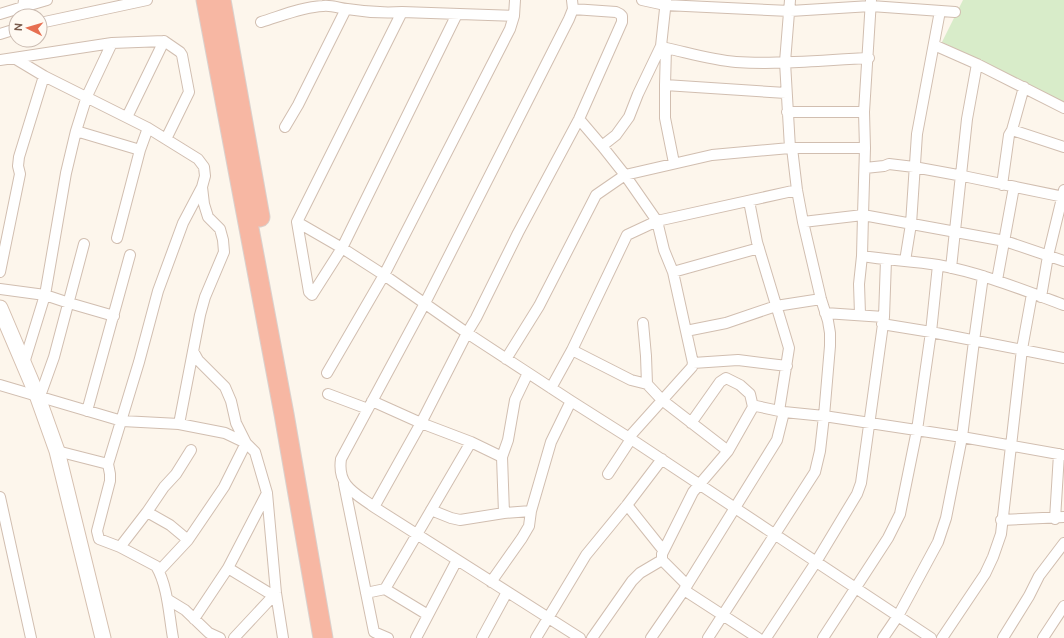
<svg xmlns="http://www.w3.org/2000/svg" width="1064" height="638" font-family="Ubuntu,sans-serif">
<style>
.green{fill:#d8ecc9}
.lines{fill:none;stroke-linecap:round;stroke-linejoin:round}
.street-casing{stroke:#d1beb0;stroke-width:12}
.secondary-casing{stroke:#d6c0b0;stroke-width:17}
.highway-casing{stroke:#dad1cd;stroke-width:21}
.street{stroke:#fff;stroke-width:10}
.secondary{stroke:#fff;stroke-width:15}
.highway{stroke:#f7b7a3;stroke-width:19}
</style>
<rect width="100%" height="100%" fill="#fdf6ec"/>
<path class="green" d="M963,0H1064V104L942,42Z"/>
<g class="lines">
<g class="street-casing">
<path id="street" d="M24,0L23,7L47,0
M572,0L573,9L569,19L425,303L341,459C337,486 355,493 374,507L580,638
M642,0L665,5L790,11L871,6L955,12
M666,0L661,46L666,48C689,53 713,60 736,62C779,65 825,60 869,58
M402,12L297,222L342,248L384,275L467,333L571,401L631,439L931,638
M0,14L23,7
M261,22C281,16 302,7 323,6C331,5 339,8 347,9C365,12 384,13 402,12L514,16
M40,23L147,0
M0,34L16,29
M164,41L180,52L182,55L189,92L166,139
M934,45L977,64L1064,108
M666,48L665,85V118L674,163
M14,58L44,76L148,128L198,159L204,167L205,176L202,187L204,204L208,217L220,229L223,240L224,252L205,297L200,315L179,424
M0,60L112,43L164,41L127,117
M665,85L786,93
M787,112H864
M579,119L602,146L625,175L657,221L664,250L673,272L693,363L692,367L631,435V439L608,474
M285,127L298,105L346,9
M1012,130L1064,147
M76,131L140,150
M602,146L616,135L629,117L638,94L661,46
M790,148L785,62L790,0
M865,168L884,166L889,164L914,167L963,176L1064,197
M1002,185L1009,135L1012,130L1024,87
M749,201L757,242L789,348L779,411
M297,222L309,292L312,295L342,248L457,14
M803,222L863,215L1005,241L1064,261
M117,238L140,150L148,128
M862,256C887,260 913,261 938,265C982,273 1023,290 1064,305
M905,261L911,224L917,134L940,11
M951,268L967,119L977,64
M0,272L20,174L18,166L19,157L44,76
M673,272L759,248
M997,280L1014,187
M0,289L45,295L69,303L114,316
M1041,297L1048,256L1064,190
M825,313L884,317
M860,314L859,284L862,256L863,215L865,148L864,112L871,0
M643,323L646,356L647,384
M882,324L931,332L1064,358
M686,331L726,323L776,306L821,299
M572,350L631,380L647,384L662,400L728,451
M193,351L198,360L225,387L231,401L236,423L246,443
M506,359L539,306L596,195L625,175L712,155L790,148H865
M24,363L45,295L66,173L76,131L87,96L112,43
M693,363L738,360L787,366
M327,373L384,275L510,29L514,16L515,0
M0,385L122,421L179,424L225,433L246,443L255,452L267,493L276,593L283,638
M551,388L572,350L627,235L657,221L797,190
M328,394L368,409
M40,396L54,357L84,244
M372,401L421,423L471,442L502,457
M753,407L756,406L784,412L824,416L962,437L1064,455
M87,411L130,255
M57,451L108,464
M344,484L374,632L388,638
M0,497L31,638
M627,505L663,550
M374,507L421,423L467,333L476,318L518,233L579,119L622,22V16L620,14L616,12L573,9
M431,510L451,518L460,520L504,513L531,511
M147,512L170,525L188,540
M504,513L502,457L508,440L515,400L528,373
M1055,519L1059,454
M1001,520L1064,517
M120,547L147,512L164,487L176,474L191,450
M228,568L274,596
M159,571L188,540L224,487L246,443
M491,582L522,538L529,526L531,511L551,442L571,401
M687,585L662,560V554L693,492L728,451L753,407L750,394L740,385L726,378L720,382L691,423
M385,589L471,442
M684,590L758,638
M366,593L385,589L428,615
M167,599L185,610L209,633L220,638
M194,619L228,568L267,493
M173,638C169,616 168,586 156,566L120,547L99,539L97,531L110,481V474L108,464L139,362L158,291L183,223L202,187
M234,638L276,593
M416,638L457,560
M482,638L507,592
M536,638L586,555L627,505L662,459
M592,638L632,581L640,573L662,560
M651,638L684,590L777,440L784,412
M708,638L815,472L820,451L824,416L830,346V333L828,321L821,299L803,222L797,190L792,148
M766,638L816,562L857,494L861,483L884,317L886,260
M823,638L888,538L900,514L917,430L931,332L938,265
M883,638L898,616L938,542L946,518L962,437L974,341L983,276
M942,638L985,574L993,557L1001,534L1022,349L1032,294
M1003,638L1029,596L1039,576L1064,543
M1043,638L1064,606"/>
</g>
<g class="secondary-casing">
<path id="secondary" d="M0,308L37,395L57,451L103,638"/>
</g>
<g class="highway-casing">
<path id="highway" d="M206,0L284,414L323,638
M221,0L260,217"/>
</g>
<use href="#street" class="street"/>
<use href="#secondary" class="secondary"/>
<use href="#highway" class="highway"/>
</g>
<g transform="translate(28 28) rotate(275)"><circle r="19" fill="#fffaf3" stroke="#cabbb1"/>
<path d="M0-3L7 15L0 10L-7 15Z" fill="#e76f51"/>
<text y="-6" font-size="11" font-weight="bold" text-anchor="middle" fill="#7a5c4d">N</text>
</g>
</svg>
